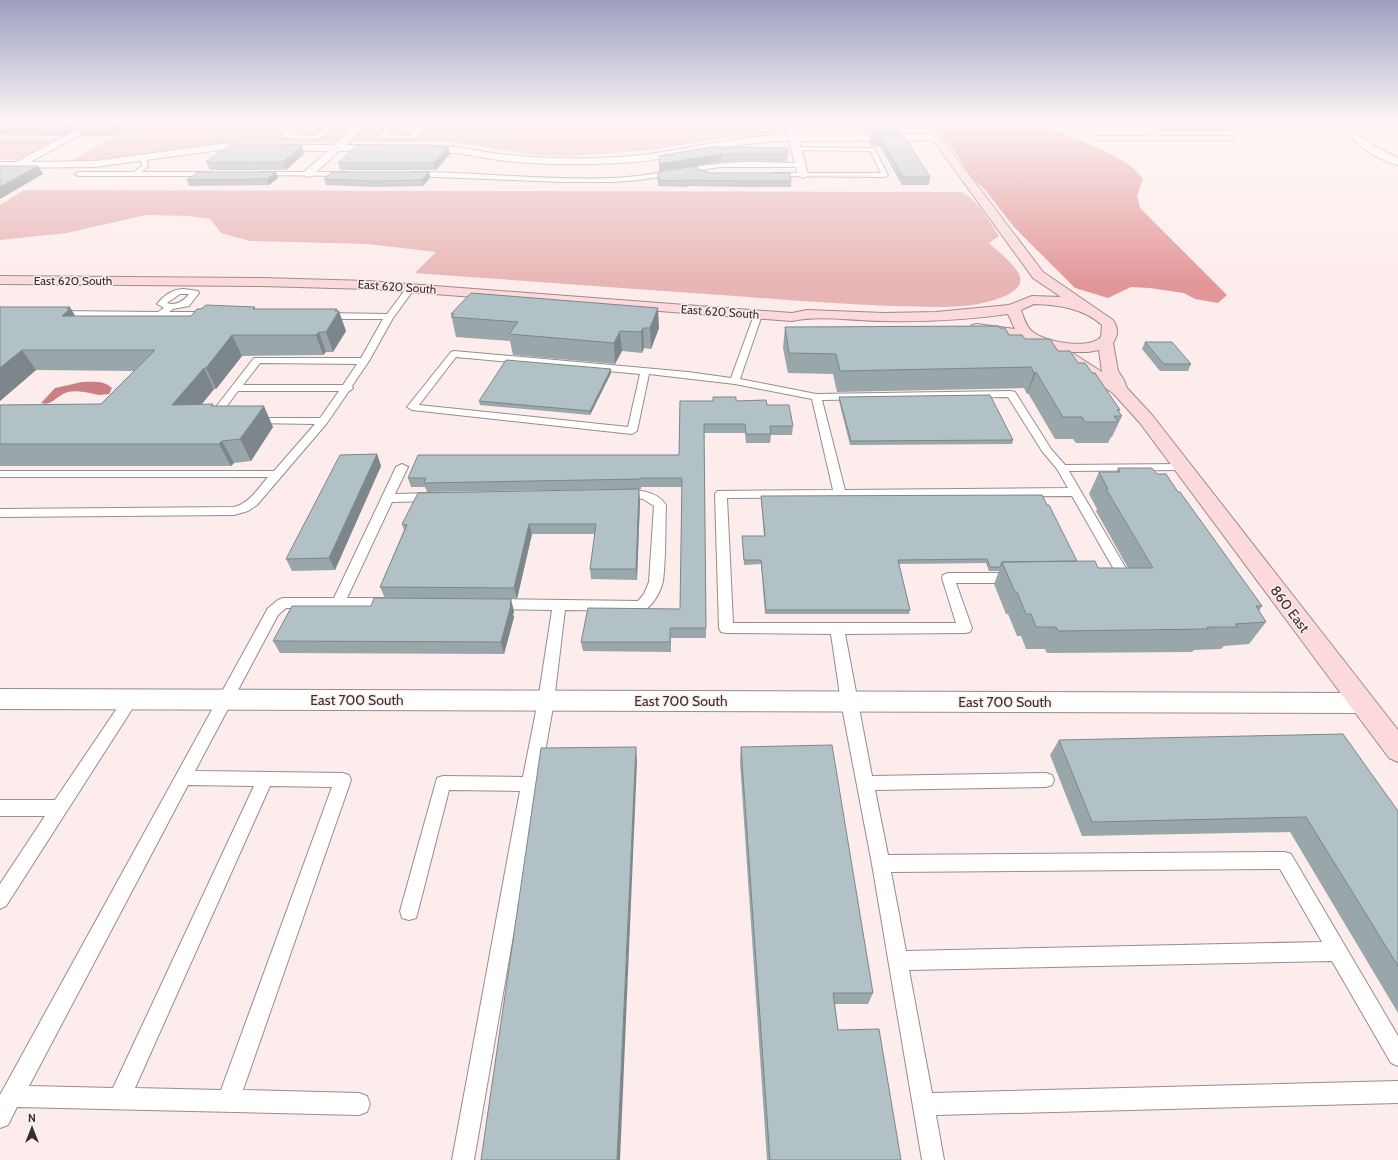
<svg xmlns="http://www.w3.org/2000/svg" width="1398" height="1160" font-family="Cabin,sans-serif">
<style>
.green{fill:#e8b5b5}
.forest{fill:#e29697}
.water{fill:#ca8082}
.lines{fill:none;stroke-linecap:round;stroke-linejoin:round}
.lane-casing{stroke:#9a8c8b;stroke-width:2}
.street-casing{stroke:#9a8c8b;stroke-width:2}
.secondary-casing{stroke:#9a8c8b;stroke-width:2}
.lane{fill:#fff;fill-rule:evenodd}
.street{fill:#fff;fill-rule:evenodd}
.secondary{fill:#fcd9da;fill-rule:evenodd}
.wall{fill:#99a6aa}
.shaded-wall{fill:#7d878b}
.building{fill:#b2c1c6;stroke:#7d878b}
.labels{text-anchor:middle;stroke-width:3;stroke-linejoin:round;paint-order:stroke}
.far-street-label{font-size:12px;fill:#36302f;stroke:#fceceb}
.street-label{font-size:14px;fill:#36302f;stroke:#fceceb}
</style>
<rect width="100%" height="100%" fill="#fceceb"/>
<path class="green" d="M140,122H781L784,133L737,136L653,150L574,156L537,155L450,142H227L94,160H73Z
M0,138H60L17,160H0Z
M24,190L961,192C976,198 990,222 999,236L989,243C997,251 1024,270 1020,283C1015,298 977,305 963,306C939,308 914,306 890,306C843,304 796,301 749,297C638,289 527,281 415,273L436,252L368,244L250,241L221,233L210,219L188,216L146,215L67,233L0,240V205Z"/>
<path class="forest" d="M933,122C960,122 987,120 1013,122C1043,124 1071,136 1098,148C1115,156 1131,163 1143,179L1137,196L1140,208L1227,295L1218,303L1195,299L1184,293L1150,288L1131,287L1108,298L1075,288L1014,227L985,190L969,175L956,153L938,132Z"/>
<path class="water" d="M82,382C92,382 104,380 112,388L109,394C105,394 103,395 99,395C91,394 75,388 63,394C55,398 51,406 41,403L55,388Z"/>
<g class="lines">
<g class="lane-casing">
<path id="lane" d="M300,122H306L289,135L315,136L331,122H337L318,139L281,138V136Z
M392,122H398L386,135L410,136L423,122H429L414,139L379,138V136Z
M1133,122H1139L1159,136H1232L1235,138L1232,140H1097L1094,138L1097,136H1152Z
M795,147L874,148L888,175L885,177L771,176V174L773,173H881L870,151L793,150V148Z
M143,155L146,157L148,167L142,172H211L214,174L211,176H78L75,174L78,172H134L142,166L140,157Z
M750,162L799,163L802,165L799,167H720L639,180L612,182H562L412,176L409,174L412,172C479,172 546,181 613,178C659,176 703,162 750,162Z
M260,172H347L350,174L347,176L258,175L257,174Z
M408,286H411L415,288L393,318L369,361L352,386L353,388L351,390L349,391L327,423L257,505L248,511L234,515L0,517V509L234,507C249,503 258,489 268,477H0V471H274L315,424L253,423L248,420L249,418H320L339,391H238L218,418V421H208L207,419L208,417L254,358H361L383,319H325L321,316L325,313L387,314ZM260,363L357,364L343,385H243Z
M184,289L198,291L199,293L189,306L173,309L169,312H209L213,315L212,317H57L53,314L57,311L158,312L164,308L157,304C164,295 173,289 184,289ZM180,294H189C184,301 176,306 167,303Z
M758,312L762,315L740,379L816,394L1011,391L1015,392L1051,449L1065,465L1182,464L1188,467L1182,470L1069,471L1131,577L1130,580L1125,582L1113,580L1112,577L1116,573L1072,496L727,498L733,623H956L942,578L943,575L948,573H1015L1020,575L1021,578L1020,581L1015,583H956L972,628L970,632L965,633L845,634L872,776L1046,773L1052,775L1054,780L1052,785L1046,787L875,790L888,855L1285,852L1291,854L1398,1036V1066L1391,1063L1332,961L909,970L932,1093L1398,1081V1103L936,1115L944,1160H922L872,864L841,702L831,634L726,633L721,632L719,628L715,494L717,491L833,490L812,399L735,384L649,374L637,431L632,434L412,410L407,407L451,352L454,351L688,372L731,378L754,315ZM456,357L640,374L628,427L419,405ZM1008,397L1042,451L1057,469L1068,488L845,490L822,400ZM1280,869L1322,942L906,951L891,872Z
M402,464L408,467L395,494L432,493L436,494L438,497L436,500L432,501L392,502L347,598H389L394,600L396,603L394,606L389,608H286L278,615L195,771L343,773L349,775L351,780L243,1090L359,1093L367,1096L370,1104L367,1112L359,1115L17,1107L8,1125L0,1128V1095L268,608L278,600L283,598H334L396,467ZM188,785L254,786L113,1088L29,1086ZM270,786L332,787L221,1090L135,1088Z
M622,490C638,490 656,490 666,505C665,528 666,558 663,581C661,591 652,608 642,611L565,610L554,701L474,1160H452L520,791L449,790L418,911L416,918L409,920L402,918L400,911L437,778L443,776L523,777L538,701L552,610L495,609L490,607L488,604L490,601L495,599L638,601L644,594L649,582L654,506L643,499L618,497L616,494L618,491Z
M131,693L136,695L138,699L136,703L6,906L0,909V884L45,816H0V800H55L126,695Z"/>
</g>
<g class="street-casing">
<path id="street" d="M4,122H16L0,130V124Z
M92,122H104L30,162L95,161L219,144L334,145L360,122H370L346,145H384L389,148L384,151H339L312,176L308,177L303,174L304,172L328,151L219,150L95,167L0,168V162H16Z
M784,122H793L797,135L935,134L940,137L935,140L799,141L808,175L803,178L798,175L789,141C731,141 676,161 618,163C581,165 543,165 506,161C489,159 472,155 455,153C443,152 431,152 419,151L414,148L419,145C431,146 443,146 455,147C473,149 489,153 507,155C544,159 582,159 619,157C676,154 730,135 788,135Z
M1365,122H1375L1361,136L1372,145L1398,158V165C1382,161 1361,150 1351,136Z
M0,689L1362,693L1371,696L1375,703L1371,710L1362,713L0,709Z"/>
</g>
<g class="secondary-casing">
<path id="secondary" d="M920,122H929L1043,272L1113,320C1119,329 1118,335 1113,343L1118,371L1124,380L1127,388L1152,415L1398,730V762L1389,758L1140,423L1113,393L1058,358L1056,355L1060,351C1041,349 1024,340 1006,336C995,333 983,334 972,331L970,328L972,325L977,324L1015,329L1008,314C966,320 925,322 883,321C853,321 821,315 792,321L369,289L262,286L0,284V276L262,278L369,281L792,313L807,310L884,313L936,312L1009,305L1032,296L1061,297L1033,278ZM1034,304C1059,305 1083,308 1102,325L1101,337C1089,350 1045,342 1033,332C1026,327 1024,318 1021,310ZM1099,350L1102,372L1071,352H1088Z"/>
</g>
<use href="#lane" class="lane"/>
<use href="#street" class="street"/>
<use href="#secondary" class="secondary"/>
</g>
<path class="wall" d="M0,122H3L4,123L76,122L79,128L64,136L0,135Z
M136,122L111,136H82L79,130Z
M862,122H898L899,126L898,133H864L861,128Z
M1051,122H1083V124H1054Z
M1144,122H1228L1230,123L1226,131H1157Z
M870,135H903L930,177L929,185H902L880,147L871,146L869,142Z
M448,147L450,154L436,170H341L338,163Z
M787,148L788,154L787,162H721L659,171V156Z
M304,154L286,170H210L206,162Z
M698,169L710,173L791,181V187H744L687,186V187L658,186V180Z
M276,172L278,178L269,185L189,186L187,180Z
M429,172L430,178L423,186L375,187L326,185L324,179Z
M0,307L75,316H191L255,307V309L337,311L346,331L333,352H326L323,355L242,356L216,389H214L202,404L214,406L273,427L251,461L234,463L231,466H0V405L101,404L134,371L36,370L0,401Z
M451,314L659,328L651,349L644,348L642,353L622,351L615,364L513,355L510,341L456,337Z
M785,327L1000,328L1009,335L1058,351L1078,363L1092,373L1120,410L1119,412L1122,416L1112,437H1111L1108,443H1076L1073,439H1055L1028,393L1027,394L1024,388L837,392L833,374L788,373L783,348Z
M1145,342L1191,364L1188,371H1160L1142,349Z
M611,369V373L590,415L480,405L479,401Z
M839,397L1013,440L1012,444L850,445L839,401Z
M680,401H736L767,405L793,426L792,435H771L770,443H746L745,433H704L706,638H671V652L583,651L581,642L680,609L682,487H641V489L427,492L425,487H411L408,478L679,455Z
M377,454L381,466L335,570L292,571L286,559Z
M1118,468L1157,474L1178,492L1262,606L1259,611L1266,622L1249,644L1224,646L1221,649L1194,650L1192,652L1047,653L1045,649H1026L1021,636H1017L1008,614H1006L994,584L999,571H989L986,563L899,564L910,610L909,614H765L761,564L744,565L742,536H764L761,500V496L1077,562L1098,568H1128L1096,511L1097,509L1089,494L1099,472H1116Z
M640,500L637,580L591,579L590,569L595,534H532L517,599L385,598L380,587L404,530L402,524Z
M514,611L513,615L514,617L504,654L280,653L273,641Z
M1059,740L1398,811V1013L1290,832L1082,836L1050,755Z
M741,747L873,993L868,1004H835L838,1030L901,1160H767L740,762Z"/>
<path class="shaded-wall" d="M76,122L79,128L64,136L61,130Z
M123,122H136L111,136L108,130Z
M302,145L304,154L286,170L283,162Z
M448,147L450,154L436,170L434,163Z
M721,154V162L659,171V164Z
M38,166L43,174L0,199V187Z
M276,172L278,178L269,185L267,179Z
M429,172L430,178L423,186L422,180Z
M70,307L81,326L62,316Z
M658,308L659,328L651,349L650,328Z
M337,309L338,313L339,311L346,331L333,352L326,332Z
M643,328L644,348L642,353L641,332Z
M620,331L622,351L615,364L614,343Z
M319,332L326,352L323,355L316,335Z
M232,335L242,356L216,389L206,368Z
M22,350L36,370L0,401V368Z
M204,368L214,389L184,426L172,405Z
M611,369V373L590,415V411Z
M1036,372L1028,393L1027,394L1034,373Z
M264,406L273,427L251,461L240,439Z
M222,441L234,463L231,466L219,444Z
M377,454L381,466L335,570L329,558Z
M639,489L640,500L637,580L636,569Z
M529,524L532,534L517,599L514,588Z
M511,599L514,611L513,615L514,617L504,654L501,642Z
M636,747L637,762L620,1160H617Z"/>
<path class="building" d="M0,122H2L4,123L76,122L61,130H0Z
M95,122H123L108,130H79Z
M863,122H898L899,126H865Z
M1158,122H1228L1230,123H1160Z
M870,135H903L930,177H903L881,140L872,139Z
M230,145H302L283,162H206Z
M357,145H410L448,147L434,163H338Z
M711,147L787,148L788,154H721L659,164V156Z
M0,166H38L0,187Z
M697,166L698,169L710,173H790L791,181H744L687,180V181L658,180V172Z
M198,172H276L267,179L187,180Z
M332,172H429L422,180L373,181L324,179Z
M471,293L658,308L650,328H643L641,332L620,331L614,343L509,334L518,322L451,317L454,314H451Z
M206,305L255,307L253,309H337L335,311H339L326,332H319L316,335H232L206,368H204L172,405L213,404L211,406H264L240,439L222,441L219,444H0V405L101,404L155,350H22L0,368V307H70L67,309H70L62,316H191L197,309H201Z
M999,326L1000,328H1005L1009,335H1022L1025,339H1050L1058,351H1070L1078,363H1085L1092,373H1095L1120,410H1117L1122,416H1114L1118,422H1085L1082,417H1063L1036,372L1034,373L1031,367L840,371L836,354L789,353L785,327Z
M1145,342H1172L1191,364H1164Z
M506,360L611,369L590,411L479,401Z
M990,395L1013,440L851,441L839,397Z
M713,397H736V401L766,400L767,405H789L793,426H770L771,434H746L745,424H704L706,628H670V642H581L588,608L680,609L682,478H641V479L424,483L426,478H408L418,455H679L680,401H713Z
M377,454L329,558L286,559L340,455Z
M1118,468H1152L1157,474H1166L1178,492H1180L1262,606H1256L1266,622L1235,624L1238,627H1207L1208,629L1058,631L1056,627H1036L1031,614H1026L1017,592H1015L1002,562L1095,561L1098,568H1153L1106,489H1108L1099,472H1120Z
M639,489L636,569H590L596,524H529L514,588L380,587L407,525L402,524L418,493Z
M1042,495L1047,505H1049L1077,561L1002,562L1000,567H990L987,559L898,560L910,610H766L761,560H744L742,536H765L761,496Z
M374,598L511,599L510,605H511L501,642L273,641L292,606H371Z
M1343,734L1398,811V966L1306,817L1092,822L1059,740Z
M832,745L873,993H833L838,1030L879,1029L901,1160H770L741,747Z
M636,747L617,1160H481L541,748Z"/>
<linearGradient id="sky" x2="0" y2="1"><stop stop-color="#9c9fbf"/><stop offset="0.43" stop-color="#fef6f6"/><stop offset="1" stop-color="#fef6f6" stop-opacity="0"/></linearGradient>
<rect width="1398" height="284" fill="url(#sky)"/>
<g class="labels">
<g class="far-street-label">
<text x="73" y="285">East 620 South</text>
<text transform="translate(397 287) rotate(4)" y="4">East 620 South</text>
<text transform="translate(720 312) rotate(4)" y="4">East 620 South</text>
</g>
<g class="street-label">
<text transform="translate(1290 609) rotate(53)" y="5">860 East</text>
<text x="357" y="705">East 700 South</text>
<text x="681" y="706">East 700 South</text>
<text x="1005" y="707">East 700 South</text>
</g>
</g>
<g transform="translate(32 1128)" stroke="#fceceb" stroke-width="3" paint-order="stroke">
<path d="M0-3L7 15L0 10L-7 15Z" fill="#36302f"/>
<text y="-6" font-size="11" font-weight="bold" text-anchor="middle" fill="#36302f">N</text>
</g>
</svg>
